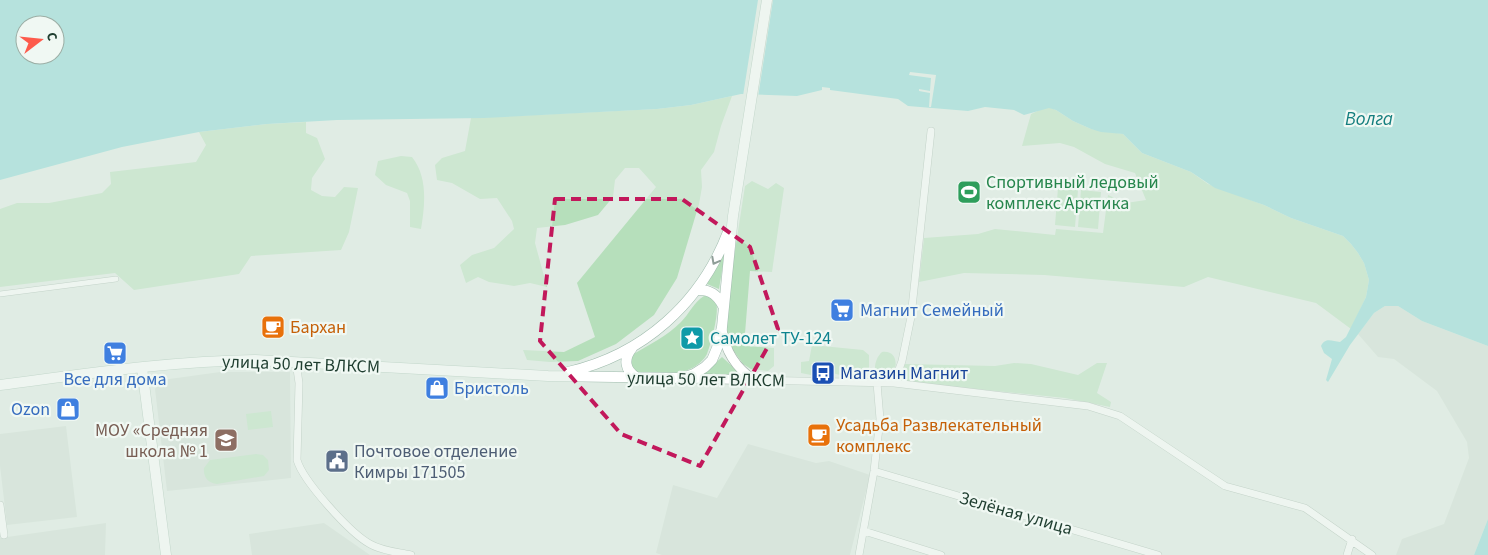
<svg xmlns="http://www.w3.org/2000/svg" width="1488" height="555" font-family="'Source Sans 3',sans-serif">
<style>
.built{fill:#cedcd3}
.green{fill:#b6dfbb}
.water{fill:#83d6d5;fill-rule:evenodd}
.pier{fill:#e0ece4}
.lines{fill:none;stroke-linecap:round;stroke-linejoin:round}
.pedestrian-casing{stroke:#a2b4aa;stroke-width:6}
.minor-casing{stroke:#a2b4aa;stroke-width:8}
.tertiary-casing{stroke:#a2b4aa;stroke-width:10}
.secondary-casing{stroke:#a0bcae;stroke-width:11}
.pedestrian{stroke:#fff;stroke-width:5}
.minor{stroke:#fff;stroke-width:7}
.tertiary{stroke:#fff;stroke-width:9}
.secondary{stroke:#fff;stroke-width:10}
.oneway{stroke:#8f9e98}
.marked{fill:none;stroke:#c2185b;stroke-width:4;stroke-dasharray:10 6;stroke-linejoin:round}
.labels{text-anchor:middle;stroke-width:4.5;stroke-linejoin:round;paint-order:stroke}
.leisure-label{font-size:18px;fill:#27864d;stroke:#f0f8f3;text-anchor:start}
.shop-label{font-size:18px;fill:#366cbe;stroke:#f0f8f3;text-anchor:start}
.food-label{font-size:18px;fill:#c56008;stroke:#f0f8f3;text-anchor:start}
.culture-label{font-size:18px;fill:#0d838f;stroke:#f0f8f3;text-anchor:start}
.street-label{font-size:18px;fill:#1f3e30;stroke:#f0f8f3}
.transit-label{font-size:18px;fill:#164399;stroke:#f0f8f3;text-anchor:start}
.education-label{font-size:18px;fill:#785e54;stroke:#f0f8f3;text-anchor:end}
.service-label{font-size:18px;fill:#4e5e75;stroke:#f0f8f3;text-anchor:start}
.water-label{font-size:19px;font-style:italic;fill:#147e7e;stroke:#f0f8f3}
</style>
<rect width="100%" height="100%" fill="#e0ece4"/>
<path class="built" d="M1391,305L1398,306L1422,321L1488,346V519L1474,555H1396L1402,539L1444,524L1469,458L1467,442L1437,391L1394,359L1378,357L1358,334L1374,313L1385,306Z
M220,372H290L291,478L167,491L155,389L162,380Z
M66,426L77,517L7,525L0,466V434Z
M748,444L816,463L829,461L870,475L850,555H662L656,553L673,485L717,498Z
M106,523L105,555H0V538Z
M324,523L370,555H252L249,534Z"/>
<path class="green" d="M732,96L721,126L714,152L701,170L702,187L699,204L677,278L654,315L616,344L578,361L550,362L527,360L523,350L564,352L595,337L577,283L656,187L639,168H625L615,180L613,197L598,215L565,225L537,228L535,243L547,287L530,283L514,286L489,282L478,277L466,283L460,265L472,255L494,248L514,229L512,221L497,198L480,199L452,183L437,180L435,165L442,158L465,151L471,118L657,109L691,105Z
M1049,107L1056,110L1073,121L1091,129L1123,134L1142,153L1191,172L1208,184L1264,205L1291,218L1343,236L1351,244L1358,253L1364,263L1369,280L1366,297L1351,329L1316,303L1208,277L1184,287L1044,275L964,273L919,282L924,238L978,234L995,229L1055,235L1056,229L1103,233L1108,195L1126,203L1146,200L1135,173L1105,164L1074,147L1060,143L1022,146L1031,114L1044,108Z
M306,122V133L317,138L325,159L312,178L311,190L322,196L335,197L344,187L358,188L349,232L341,250L251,256L239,274L134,290L115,273L0,287V209L17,203H49L102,193L111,184L110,172L196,162L206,145L199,132L267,124Z
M401,156L412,157C428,177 425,205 421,229L410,227V201L407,193L386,185L375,175L378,161Z
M752,181L768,189L776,183L784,188L772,272L750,271L744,346L774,348V366L768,371L751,369L743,364L733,350L725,328L726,309L745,186Z
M1058,188L1078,190L1075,227L1055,225Z
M1081,190L1101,192L1098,229L1078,227Z
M726,247L719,289L707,284Z
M704,296C708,296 712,297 715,300C721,308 711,344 707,354C704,360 697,366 690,369C674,377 652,373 635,372L631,367L632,355C649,345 667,336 681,322C689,314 694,302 704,296Z
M812,345L863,350L869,355V372C856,384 836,372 820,370L811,375L801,373V362L809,361Z
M882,352C902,349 899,380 880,382C872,374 874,359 882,352Z
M722,357L743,376L702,375Z
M1014,363L1031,364L1078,375L1097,363H1107L1097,393L1111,402L1110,407L1065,398L897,381L904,364L995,366Z
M271,411L273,427L248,430L246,414Z
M256,454L263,455L268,460L269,470L264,476L217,484C208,483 203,477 204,468L210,460Z"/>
<path class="water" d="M0,0H1488V346L1422,321L1398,306H1385L1374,313L1350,345L1328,382L1326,380L1332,359L1324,353L1321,346C1325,337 1332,341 1340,342L1346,337L1366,297L1369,280L1364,263L1358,253L1351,244L1343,236L1291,218L1264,205L1215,188L1191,172L1142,153L1123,134L1101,132L1091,129L1073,121L1056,110L1049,108L1024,115L1014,110L985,107L968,111L908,106L898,99L830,90V88L822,87V90L797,96L741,94L691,105L657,109L484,118L337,120L267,124L199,132L122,147L0,180ZM25,25H55V55H25Z
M1488,519V555H1474Z"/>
<path class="pier" d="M758,0H773L758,97L743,96Z
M910,72L936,75L931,107H929L930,93L919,91V89L930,91L931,78L909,75Z"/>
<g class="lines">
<g class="pedestrian-casing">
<path id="pedestrian" d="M0,294L116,279"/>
</g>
<g class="minor-casing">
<path id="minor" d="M296,362L299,383L297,460C303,481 350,533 370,544C382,551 397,552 411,555
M755,380L894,383L1088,406L1120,416L1225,486L1305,508L1372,555
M894,383L902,361L911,317L931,131
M874,471L1158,555
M0,505L4,535
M864,531L941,555
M859,555L874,471L880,419L877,383
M1347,555L1352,539"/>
</g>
<g class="tertiary-casing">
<path id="tertiary" d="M722,329C725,351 736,368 754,380
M685,378L755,380"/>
</g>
<g class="secondary-casing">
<path id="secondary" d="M697,290C709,289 718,295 723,306
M632,348C623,359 625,370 636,377
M142,368L166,555
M568,372C643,355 701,303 728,232
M0,385C85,374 170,361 255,360L548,376L682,378L694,374L705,367L712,360L717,348L722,327L733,216L767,0"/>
</g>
<use href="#pedestrian" class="pedestrian"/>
<use href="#minor" class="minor"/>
<use href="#tertiary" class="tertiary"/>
<use href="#secondary" class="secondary"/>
</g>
<defs><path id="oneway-chevron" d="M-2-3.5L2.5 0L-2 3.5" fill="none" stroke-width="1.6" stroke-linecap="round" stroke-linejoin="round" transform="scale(1.25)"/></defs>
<use class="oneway" href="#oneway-chevron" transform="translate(715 261) rotate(118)"/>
<path d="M0 0H1488V555H0ZM555,199H682L750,247L778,329L700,466L621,434L540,341Z" fill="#e0ece4" fill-opacity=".55" fill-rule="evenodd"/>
<path class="marked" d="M555,199H682L750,247L778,329L700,466L621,434L540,341Z"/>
<defs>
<g id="stadium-square" transform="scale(1.25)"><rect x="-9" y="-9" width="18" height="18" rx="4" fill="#2e9e5b" stroke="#f0f8f3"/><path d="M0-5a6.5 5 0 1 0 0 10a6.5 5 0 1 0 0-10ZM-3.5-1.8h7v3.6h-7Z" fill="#fff"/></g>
<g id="supermarket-square" transform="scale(1.25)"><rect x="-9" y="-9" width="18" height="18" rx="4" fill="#3f7fe0" stroke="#f0f8f3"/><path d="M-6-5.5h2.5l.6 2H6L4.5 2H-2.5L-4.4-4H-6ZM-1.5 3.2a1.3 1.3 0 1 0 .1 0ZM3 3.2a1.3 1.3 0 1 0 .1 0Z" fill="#fff"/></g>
<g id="cafe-square" transform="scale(1.25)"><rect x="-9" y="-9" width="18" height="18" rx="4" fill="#e8710a" stroke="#f0f8f3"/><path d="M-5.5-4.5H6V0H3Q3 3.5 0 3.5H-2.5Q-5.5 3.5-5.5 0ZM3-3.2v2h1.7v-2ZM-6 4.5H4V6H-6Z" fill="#fff"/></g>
<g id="sight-square" transform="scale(1.25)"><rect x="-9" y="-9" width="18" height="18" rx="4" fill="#0f9aa8" stroke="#f0f8f3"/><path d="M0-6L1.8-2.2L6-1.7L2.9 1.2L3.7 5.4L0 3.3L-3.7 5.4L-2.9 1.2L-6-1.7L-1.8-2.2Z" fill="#fff"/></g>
<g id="bus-square" transform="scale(1.25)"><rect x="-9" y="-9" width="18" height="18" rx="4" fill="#1a4fb4" stroke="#f0f8f3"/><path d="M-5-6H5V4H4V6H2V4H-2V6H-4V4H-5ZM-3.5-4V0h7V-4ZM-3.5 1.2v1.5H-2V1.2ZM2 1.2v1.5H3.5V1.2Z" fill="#fff"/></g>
<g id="shop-square" transform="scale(1.25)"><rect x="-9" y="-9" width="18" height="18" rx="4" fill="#3f7fe0" stroke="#f0f8f3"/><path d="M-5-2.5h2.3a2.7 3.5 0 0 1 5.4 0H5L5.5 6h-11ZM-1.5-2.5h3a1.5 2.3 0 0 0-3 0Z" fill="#fff"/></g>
<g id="school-square" transform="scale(1.25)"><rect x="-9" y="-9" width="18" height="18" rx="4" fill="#8d6e63" stroke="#f0f8f3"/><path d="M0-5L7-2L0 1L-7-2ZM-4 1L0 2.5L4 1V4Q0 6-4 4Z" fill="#fff"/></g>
<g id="civic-square" transform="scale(1.25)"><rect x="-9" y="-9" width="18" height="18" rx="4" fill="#5c6f8a" stroke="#f0f8f3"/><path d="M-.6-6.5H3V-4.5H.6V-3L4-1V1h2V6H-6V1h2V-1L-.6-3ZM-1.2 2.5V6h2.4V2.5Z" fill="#fff"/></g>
</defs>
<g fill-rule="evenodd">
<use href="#stadium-square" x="969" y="192"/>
<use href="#supermarket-square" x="842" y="310"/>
<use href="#cafe-square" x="273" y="327"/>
<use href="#sight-square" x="692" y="338"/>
<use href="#supermarket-square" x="115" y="353"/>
<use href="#bus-square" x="823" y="373"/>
<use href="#shop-square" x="437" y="388"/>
<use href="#shop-square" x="68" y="409"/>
<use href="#cafe-square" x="819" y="435"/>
<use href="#school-square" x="226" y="440"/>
<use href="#civic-square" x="337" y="461"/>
</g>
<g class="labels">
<g class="leisure-label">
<text x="986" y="188">Спортивный ледовый<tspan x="986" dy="21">комплекс Арктика</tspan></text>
</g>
<g class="shop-label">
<text x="860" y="316">Магнит Семейный</text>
<text x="115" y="385" text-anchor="middle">Все для дома</text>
<text x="454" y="394">Бристоль</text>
<text x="50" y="415" text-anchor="end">Ozon</text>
</g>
<g class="food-label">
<text x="290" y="333">Бархан</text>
<text x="836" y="431">Усадьба Развлекательный<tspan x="836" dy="21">комплекс</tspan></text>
</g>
<g class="culture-label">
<text x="710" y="344">Самолет ТУ-124</text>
</g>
<g class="street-label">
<text transform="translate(301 364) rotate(2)" y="6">улица 50 лет ВЛКСМ</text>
<text transform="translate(706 379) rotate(1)" y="6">улица 50 лет ВЛКСМ</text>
<text transform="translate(1016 513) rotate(16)" y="6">Зелёная улица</text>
</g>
<g class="transit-label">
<text x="840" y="379">Магазин Магнит</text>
</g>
<g class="education-label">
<text x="208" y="436">МОУ «Средняя<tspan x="208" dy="21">школа № 1</tspan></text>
</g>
<g class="service-label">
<text x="354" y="457">Почтовое отделение<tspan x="354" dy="21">Кимры 171505</tspan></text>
</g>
<g class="water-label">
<text x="1369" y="125">Волга</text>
</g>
</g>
<g transform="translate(40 40) rotate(74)"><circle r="24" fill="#f0f8f3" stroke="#9caea5"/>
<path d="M0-4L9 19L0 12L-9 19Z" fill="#fd5b4c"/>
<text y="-8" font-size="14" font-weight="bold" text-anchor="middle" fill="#1f3e30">С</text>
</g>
</svg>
